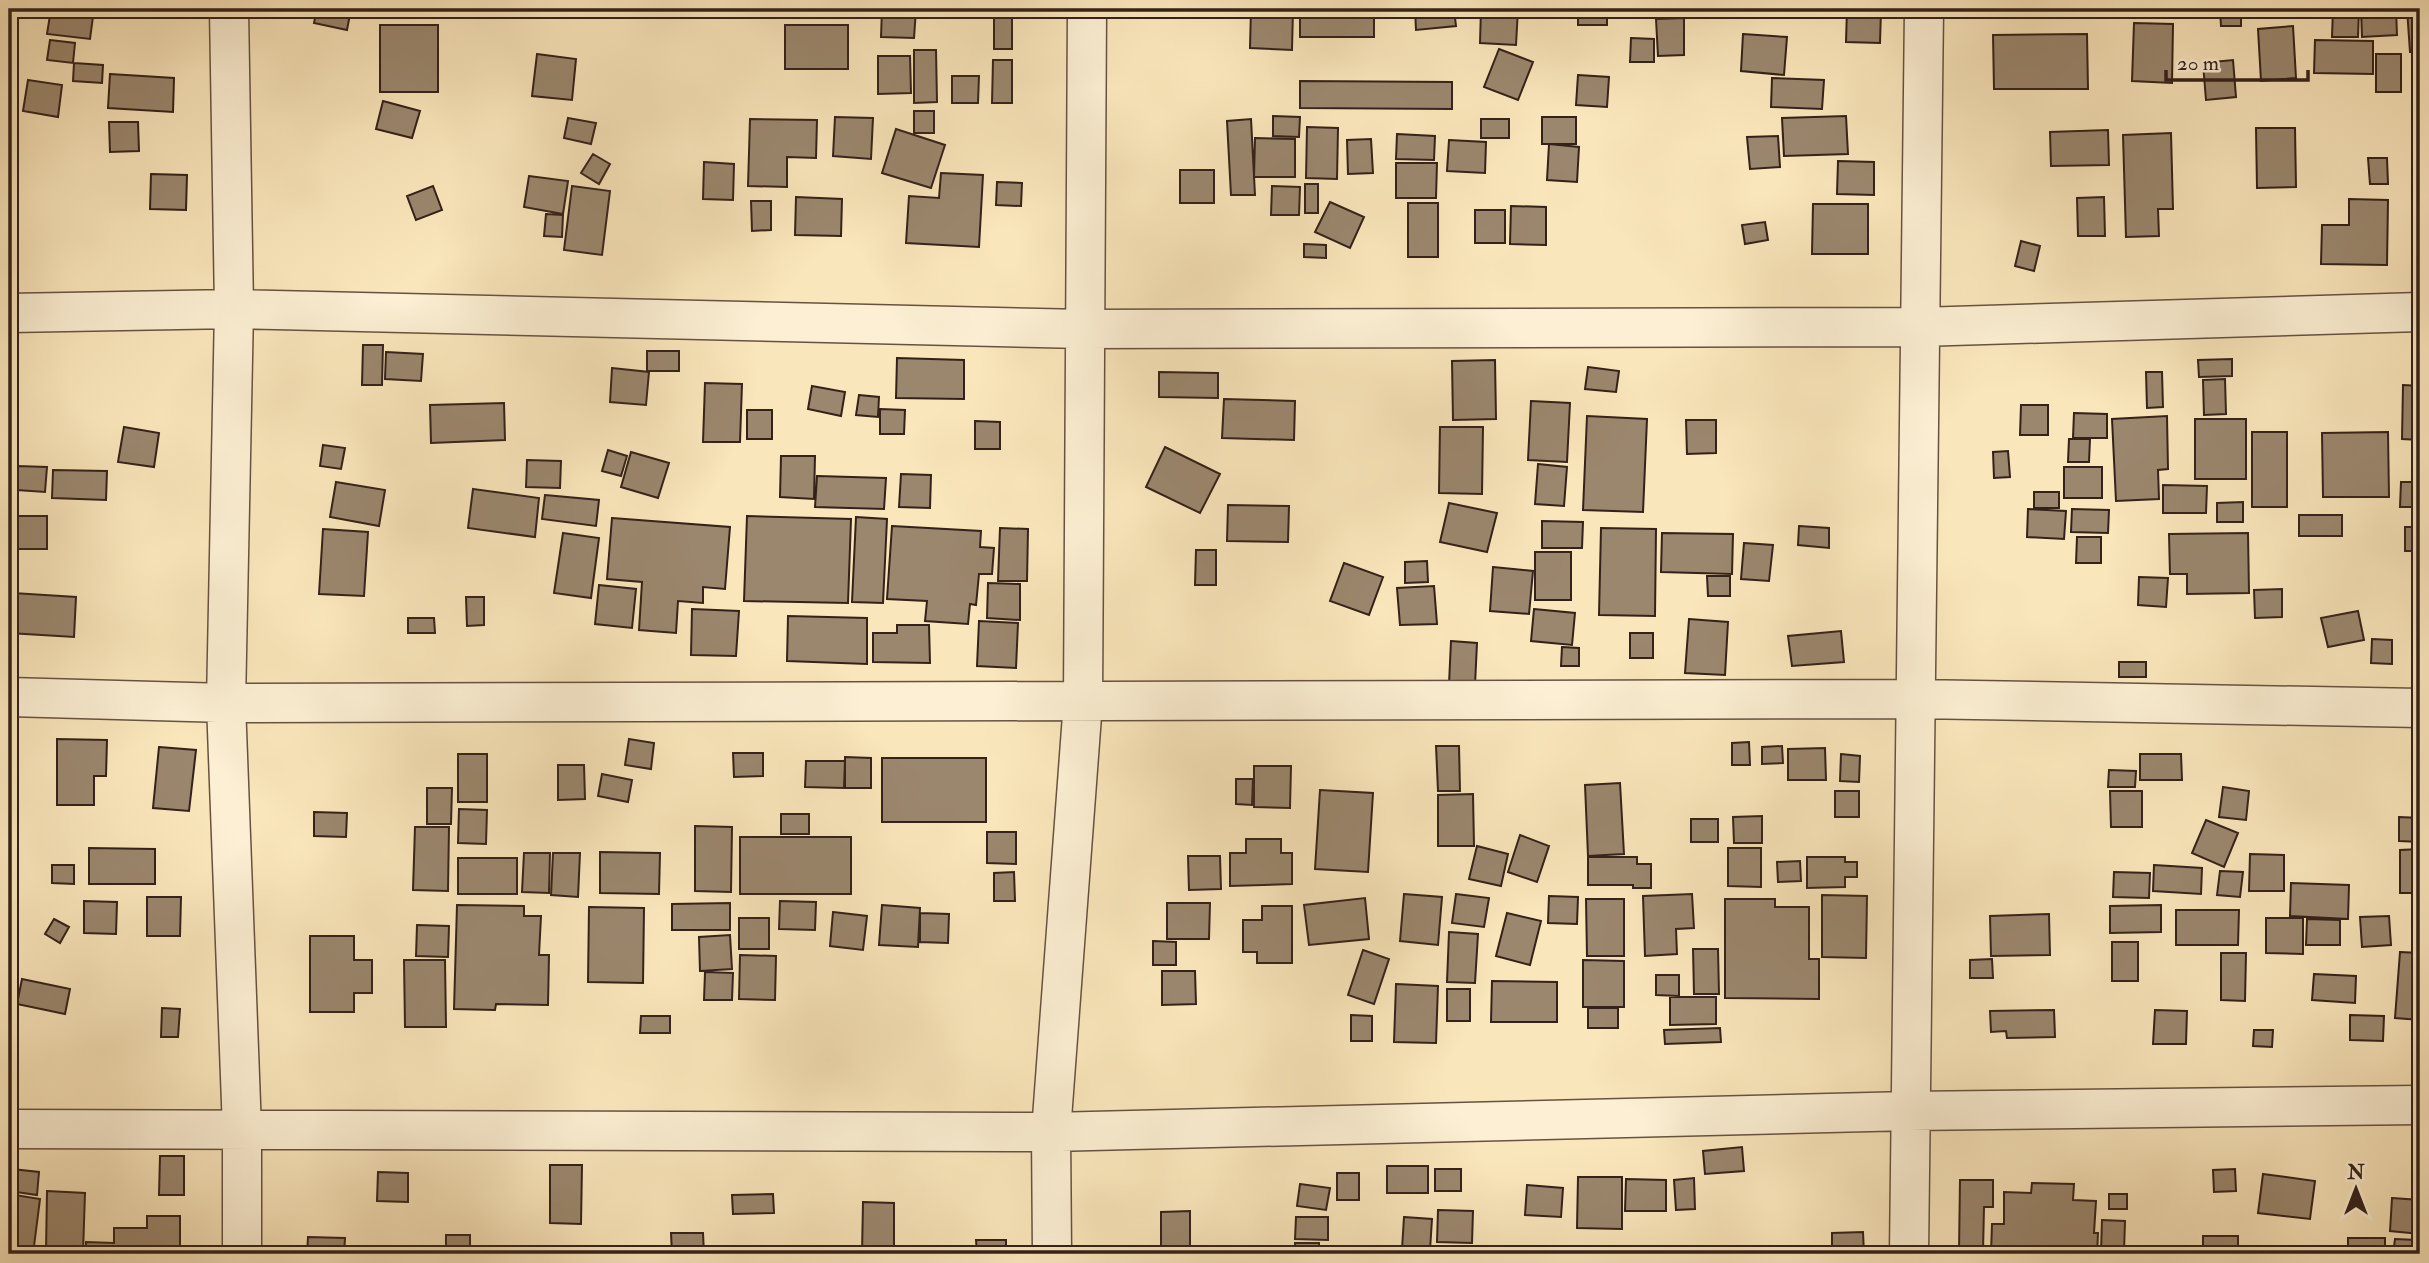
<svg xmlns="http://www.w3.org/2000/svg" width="2429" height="1263" font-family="'IM FELL Double Pica',serif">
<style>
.building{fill:#9b876e;stroke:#34211a;stroke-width:2}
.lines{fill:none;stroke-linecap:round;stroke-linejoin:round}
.minor-casing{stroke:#665242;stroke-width:41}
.minor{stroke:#fcefd3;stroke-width:38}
</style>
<rect width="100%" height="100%" fill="#fae6bb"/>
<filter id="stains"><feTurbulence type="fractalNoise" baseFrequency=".00286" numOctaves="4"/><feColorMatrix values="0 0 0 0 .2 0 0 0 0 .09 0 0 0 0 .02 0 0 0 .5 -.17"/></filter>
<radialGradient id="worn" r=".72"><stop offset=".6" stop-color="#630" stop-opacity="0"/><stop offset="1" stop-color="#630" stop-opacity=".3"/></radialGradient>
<path class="building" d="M51,9H94L90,39L47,34Z
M317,9H351L347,30L314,23Z
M468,9H496V17L468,15Z
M882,9H916L914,38L881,37Z
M1251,9H1293L1292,50L1250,48Z
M1300,9H1374V37H1300Z
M1415,9H1454L1456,26L1416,30Z
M1481,9H1518L1516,45L1480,43Z
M1578,9H1607V25H1578Z
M1847,9L1881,10L1880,43L1846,42Z
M2220,9H2241V26H2221Z
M2333,9H2359L2358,37H2332Z
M2361,9H2396L2397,35L2362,37Z
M2407,9H2420V52H2410Z
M994,18H1012V49H994Z
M1684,18V55L1658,56L1656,19Z
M2134,23L2173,24L2172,83L2132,81Z
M380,25H438V92H380Z
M785,25H848V69H785Z
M2293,26L2296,78L2261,81L2258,29Z
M1743,34L1787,37L1784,75L1741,71Z
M2087,34L2088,89H1994L1993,35Z
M1631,38L1654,39V62H1630Z
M50,40L75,43L73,63L47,60Z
M2315,40L2373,41V74L2314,73Z
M1499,49L1533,62L1518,100L1484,87Z
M914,50H936L937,102L914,103Z
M537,54L576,59L572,100L532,96Z
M2376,54H2401V92H2376Z
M878,56H910L911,93L878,94Z
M993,60H1012V103H992Z
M2233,60L2236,97L2206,100L2203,63Z
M2412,60H2420V87H2413Z
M74,63L103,65L102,83L73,81Z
M110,74L174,78L173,112L108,108Z
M1578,75L1609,77L1607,107L1576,105Z
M952,76H979L978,103H952Z
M1772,78L1824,80L1822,109L1771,107Z
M28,80L62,85L58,117L23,111Z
M1300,81L1452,82V109L1300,108Z
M383,101L420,111L412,138L376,129Z
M914,111H934V133H914Z
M1273,116L1300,117L1299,137L1273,136Z
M1846,116L1848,154L1784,156L1782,118Z
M835,117L873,118L871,159L833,156Z
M1542,117H1576V144H1542Z
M568,118L596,123L591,144L564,138Z
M750,119L817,120L816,158L787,157V187L748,186Z
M1251,119L1255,195H1231L1227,121Z
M1481,119H1509V138H1481Z
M109,122H138L139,151L110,152Z
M1307,127L1338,128L1337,179L1306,178Z
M2256,128H2295L2296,187L2257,188Z
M896,129L945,145L931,188L882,173Z
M2108,130L2109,165L2051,166L2050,132Z
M2171,133L2173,209H2158L2159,236L2126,237L2123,135Z
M1397,134L1435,136L1434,160L1396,159Z
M1778,136L1780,167L1750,169L1747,137Z
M1255,138L1295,139V177H1254Z
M1371,139L1373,173L1348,174L1347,140Z
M1449,140L1486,142L1485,173L1447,171Z
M1549,144L1579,147L1577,182L1547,180Z
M593,154L610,164L599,184L581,173Z
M2368,158H2387L2388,184H2370Z
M1838,161L1874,162V195L1837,194Z
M704,162L734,164L733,200L703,199Z
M1396,163H1437L1436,198H1396Z
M1180,170H1214V203H1180Z
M941,173L983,175L979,247L906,243L909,196L939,198Z
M151,174L187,175L186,210L150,209Z
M529,176L568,181L563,214L524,207Z
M997,182L1022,183L1021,206L996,205Z
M1305,184H1318V213H1305Z
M433,186L442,210L416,220L407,196Z
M572,186L610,191L602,255L564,250Z
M1272,186L1300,187L1299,215H1271Z
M796,197L842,199L841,236L795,235Z
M2104,197L2105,236H2078L2077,198Z
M2349,199L2388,200L2387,265L2321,264L2322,225H2349Z
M751,201H771V230L752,231Z
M1330,202L1364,217L1350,248L1315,232Z
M1408,203H1438V257H1408Z
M1813,204H1868V254H1812Z
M1511,206L1546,207V245L1510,244Z
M1475,210H1505V243H1475Z
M546,214L563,215L562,237L544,236Z
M1765,222L1768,240L1745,244L1742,225Z
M2021,241L2040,246L2034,271L2015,266Z
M1304,244L1326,245V258L1304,257Z
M363,345H383L382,385H362Z
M647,351H679V371H647Z
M386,352L423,354L421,381L385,379Z
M897,358L964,360V399L896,398Z
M2232,359V376L2199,377L2198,360Z
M1495,360L1496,419L1453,420L1452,361Z
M1588,367L1619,371L1616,392L1585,389Z
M612,368L649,372L646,405L610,402Z
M1159,372L1218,373V398L1159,397Z
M2146,372H2162L2163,407L2147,408Z
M2225,379L2226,414L2204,415L2203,380Z
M705,383L742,384L740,442H703Z
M2403,385L2420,386V440L2402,439Z
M812,386L845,392L841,416L808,409Z
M859,395L879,397L878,417L856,415Z
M1224,399L1295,401L1294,440L1222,438Z
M1531,401L1570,403L1567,462L1528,460Z
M504,403L505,440L431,443L430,405Z
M2021,405H2048V435H2020Z
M880,409L905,410L904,434H880Z
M747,410H772V439H747Z
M2074,413L2107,414V438H2073Z
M1587,416L1647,419L1643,512L1583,510Z
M2167,416L2168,469L2158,470L2159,499L2116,501L2112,419Z
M2195,419H2246V479H2195Z
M1686,420H1716V453L1687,454Z
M975,421L1000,422V449H975Z
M124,427L159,433L154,467L118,462Z
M1440,427H1483L1482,494L1439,493Z
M2252,432H2287V507H2252Z
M2388,432L2389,497H2323L2322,433Z
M2069,439H2090L2089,462H2068Z
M323,445L345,448L341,469L320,466Z
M1165,447L1220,474L1200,513L1146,487Z
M608,450L627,456L621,476L602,471Z
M2008,451L2010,477L1994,478L1993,452Z
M631,452L669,463L658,498L621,487Z
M781,456H815L814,499L780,497Z
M527,460L561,461L560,488L526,487Z
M1538,464L1567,467L1564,506L1535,504Z
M17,466L47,467L45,492L17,490Z
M2064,467H2102V498H2064Z
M53,470L107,471L106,500L52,498Z
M901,474L931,475L930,508L899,507Z
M817,476L886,478L884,509L815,507Z
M336,482L385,490L379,526L330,517Z
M2401,482H2420V507H2400Z
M2163,485L2207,486L2206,513H2163Z
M473,489L539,498L535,537L468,528Z
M2034,492H2059V508H2034Z
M545,495L599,500L596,526L542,519Z
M2243,502V522H2217V503Z
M1449,503L1497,513L1487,552L1440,542Z
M1228,505L1289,506L1288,542L1227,541Z
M2028,509L2066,511L2064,539L2027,537Z
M2072,509L2109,510L2108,533L2071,532Z
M2299,515H2342V536H2299Z
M15,516H47V549H16Z
M747,516L851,519L848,603L744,601Z
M856,517L887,519L883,603L852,602Z
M612,518L730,527L725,589L703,587V603L678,601L676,633L639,630L642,582L607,579Z
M1542,521L1583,522L1582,548H1542Z
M892,526L981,531L980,547L994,548L992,574H979L976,605L970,604L968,624L925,621L927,601L887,599Z
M1799,526L1829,528V548L1798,545Z
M2405,527H2420V551H2405Z
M1000,528L1028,529L1027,581H998Z
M1601,528L1656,529L1655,616L1599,615Z
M323,529L368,532L364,596L319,594Z
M563,533L599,538L591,598L554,593Z
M1662,533L1733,534L1732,574L1661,572Z
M2248,533L2249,593L2187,594V574H2170L2169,534Z
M2077,537H2101V563H2076Z
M1744,543L1773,545L1769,581L1741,579Z
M1196,550H1216V585H1195Z
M1535,552H1571V600H1535Z
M1427,561L1428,582L1405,583V562Z
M1344,563L1383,577L1369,615L1330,601Z
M1493,567L1533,571L1529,614L1490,611Z
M1707,576H1730V596H1708Z
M2139,577L2168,578L2166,607L2138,605Z
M988,583L1020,584V620L987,618Z
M599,585L636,589L632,628L595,624Z
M1434,586L1437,624L1400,625L1397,588Z
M2282,589V617L2255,618L2254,590Z
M13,593L76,597L74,637L9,633Z
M466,597H484V625L467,626Z
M692,609L739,611L736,656L691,655Z
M1534,609L1575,613L1572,645L1531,641Z
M2358,611L2364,640L2328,647L2321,618Z
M788,616L867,618V664L787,661Z
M408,618H434L435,633H408Z
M1689,619L1728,622L1725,675L1685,673Z
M979,621L1018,623L1016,668L977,666Z
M897,625H929L930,663L873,662V633H897Z
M1841,631L1844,662L1792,666L1788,636Z
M1630,633H1653V658H1630Z
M2372,639L2392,640V664L2371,663Z
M1451,641L1477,643L1475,685L1449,684Z
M1562,647L1579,648V666H1561Z
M2414,648L2420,649V676H2414Z
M2119,662H2146V677H2119Z
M57,739L107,740L106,776H94V805H57Z
M629,739L654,743L651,769L625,765Z
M1749,742L1750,765H1732V743Z
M1436,746H1459L1460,791H1438Z
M1782,746L1783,763L1762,764V747Z
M159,747L196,750L189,811L153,808Z
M1825,748L1826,780H1788V749Z
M733,753H763V776L734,777Z
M458,754H487V802H458Z
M1841,754L1860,756L1859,782L1840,781Z
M2140,754H2181L2182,780H2140Z
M845,757L871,758V788H845Z
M882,758H986V822H882Z
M806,761H845L844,788L805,787Z
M558,765H584L585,799L558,800Z
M1254,766H1291L1290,808L1254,807Z
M2109,770L2136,771L2135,787H2108Z
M602,774L632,780L628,802L598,796Z
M1236,779H1253L1252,805L1236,804Z
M1620,783L1624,854L1588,856L1585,785Z
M2223,787L2249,791L2246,820L2219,817Z
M427,788H452L451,824H427Z
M1320,790L1373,793L1368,872L1315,869Z
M1835,791H1859V817H1835Z
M2110,791H2142V827H2111Z
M1473,794L1474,846H1438V795Z
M459,809L487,810L486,844L458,843Z
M314,812L347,813L346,837L314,836Z
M781,814H809V834H781Z
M1762,816V843H1734L1733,817Z
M2399,817L2420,818V842L2399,841Z
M1691,819H1718V842H1691Z
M2206,820L2238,833L2224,867L2192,853Z
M695,826L732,827L731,892L695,891Z
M415,827H449L448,891L413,890Z
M987,832H1016V864L987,863Z
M1520,835L1549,846L1537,882L1508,872Z
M740,837H851V894H740Z
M1246,839H1281V853H1292V884L1230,886V853H1246Z
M1477,846L1508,854L1501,886L1469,879Z
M89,848L155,849V884H89Z
M1728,848H1761V887L1728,886Z
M2420,849V893H2400V850Z
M600,852L660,853L659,894L600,893Z
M524,853H550L549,893L522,892Z
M553,853H580L578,897L551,895Z
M2250,854L2284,855V891H2249Z
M1188,856H1220L1221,889L1189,890Z
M1588,857H1637V864H1651V888H1633V885H1588Z
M1807,857H1845V862H1857V877H1845V887L1807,888Z
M458,858H517V894H458Z
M1800,861L1801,881L1778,882L1777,862Z
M52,865H74V884L52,883Z
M2154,865L2202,868L2201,894L2153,891Z
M2220,871L2243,872L2240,897L2217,895Z
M1014,872L1015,901H994V873Z
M2114,872L2150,873L2149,898L2113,897Z
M2291,883L2349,885L2348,919L2290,916Z
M1404,894L1442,897L1438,945L1400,941Z
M1456,894L1489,898L1484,927L1452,923Z
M1692,894L1694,928L1676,929L1677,954L1645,956L1643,896Z
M1822,895L1867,896L1866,958L1822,957Z
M1549,896L1578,897L1577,924L1548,923Z
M147,897H181L180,936H147Z
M1365,898L1369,939L1309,945L1304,905Z
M1586,899H1624V956H1587Z
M1725,899H1775V907H1809V959H1819V999L1725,998Z
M84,901L117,902L116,934L84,933Z
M780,901L816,902L815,930L779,929Z
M730,903V930H672V904Z
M1167,903H1210L1209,939H1167Z
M457,905L524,906V916H541L539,955H549L548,1005L496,1004L495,1010L454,1009Z
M882,905L920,908L918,947L879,945Z
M2161,905V932L2110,933V906Z
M1262,906H1292V963H1257V952H1243V920H1262Z
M589,907L644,908L643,983L588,982Z
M2176,910H2239L2238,945H2176Z
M833,912L867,916L863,950L830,946Z
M920,913L949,914L948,943L920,942Z
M1507,913L1541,921L1530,965L1496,956Z
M2049,914L2050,955L1991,956L1990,916Z
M2389,916L2391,945L2362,947L2360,917Z
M739,918H769V949H739Z
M2266,918H2303V954L2266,953Z
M54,919L69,927L60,943L45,934Z
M2307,919L2340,920V945H2306Z
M417,925L449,926L448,957L416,956Z
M1449,932L1478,934L1475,983L1447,982Z
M730,935L732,969L700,971L699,937Z
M310,936H354V960H372V993H354V1012H310Z
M1153,941L1176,942V965H1153Z
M2112,942H2138V981H2112Z
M1693,949H1718L1719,994H1694Z
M1363,950L1389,959L1374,1004L1348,995Z
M2400,952L2420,953V1020L2395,1018Z
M2221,953H2246L2245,1001L2221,1000Z
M740,955L776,956L775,1000L739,999Z
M1992,959L1993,978H1970V960Z
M404,960H445L446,1027H405Z
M1583,960L1624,961V1007H1583Z
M1162,971H1195L1196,1004L1162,1005Z
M705,972L733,973L732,1000H704Z
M2314,974L2356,976L2355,1003L2312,1000Z
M1656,975H1679V996L1656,995Z
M22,979L70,989L65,1014L17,1004Z
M1492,981L1557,982V1022H1491Z
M1396,984L1438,986L1436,1043L1394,1042Z
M1447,989H1470V1021H1447Z
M1670,997H1716V1024L1670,1025Z
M162,1008L180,1009L178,1037H161Z
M1588,1008H1618V1028H1588Z
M2054,1010L2055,1037L2007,1038L2006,1031L1991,1032L1990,1011Z
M2155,1010L2187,1011L2186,1044H2153Z
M1351,1015L1372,1016V1041H1351Z
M2350,1015L2384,1016L2383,1041L2350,1040Z
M641,1016H670V1033H640Z
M1720,1028L1721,1042L1665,1044L1664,1030Z
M2254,1030H2273L2272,1047L2253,1046Z
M1742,1147L1744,1171L1705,1174L1703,1151Z
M160,1156H184V1195H159Z
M550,1165H582L581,1224L550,1223Z
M1387,1166H1428V1193H1387Z
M12,1169L39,1172L37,1195L9,1191Z
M1435,1169H1461V1191H1435Z
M2235,1169L2236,1191L2214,1192L2213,1170Z
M378,1172L408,1173V1202L377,1201Z
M1337,1173H1359V1200H1337Z
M2263,1174L2315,1181L2310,1219L2258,1213Z
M1578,1177H1622V1229L1577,1228Z
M1694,1178L1695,1209L1676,1210L1674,1180Z
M1626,1179L1666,1180V1211H1625Z
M1960,1180H1993V1207H1984L1983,1252H1959Z
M2032,1183L2074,1184L2073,1200L2096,1201L2094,1233H2098L2097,1254H1991L1992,1224H2004V1192L2031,1193Z
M1300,1184L1330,1188L1326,1210L1297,1206Z
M1527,1185L1563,1188L1561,1217L1525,1215Z
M47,1191L85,1193L83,1253L46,1252Z
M9,1194L40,1199L33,1254H9Z
M773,1194L774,1213L733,1214L732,1195Z
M2109,1194H2127V1209H2109Z
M2392,1198L2420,1200V1234L2390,1231Z
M863,1202L894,1203V1254H862Z
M1438,1210L1473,1211L1472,1243L1437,1242Z
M1190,1211V1254H1161V1212Z
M147,1216H180V1254H86V1242L114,1243V1228H147Z
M1296,1217H1328V1240L1295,1239Z
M1404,1217L1432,1219L1430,1250L1402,1249Z
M2102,1220L2125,1221L2124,1252L2101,1251Z
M1863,1232L1864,1254H1832V1233Z
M671,1233H703L704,1254H672Z
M446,1235H470V1254H446Z
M2203,1236H2238V1254H2203Z
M308,1237L345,1238L344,1254H307Z
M2348,1238H2385V1254H2348Z
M2395,1239L2416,1240L2415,1254H2393Z
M976,1240H1006V1254H977Z
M1295,1243H1319V1254H1295Z"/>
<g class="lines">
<g class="minor-casing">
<path id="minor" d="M229,9L234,309L226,703L242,1130V1254
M9,313L234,309L1083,329L1919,327L2420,312
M9,697L226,703L1915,699L2420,708
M9,1129L1051,1132L1910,1111L2420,1105
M1052,1254L1051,1132L1083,702L1087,9
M1909,1254L1924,9"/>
</g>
<use href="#minor" class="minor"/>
</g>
<rect width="2429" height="1263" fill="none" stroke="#fae6bb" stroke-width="35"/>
<rect x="10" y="10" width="2408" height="1242" fill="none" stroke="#34211a" stroke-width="3.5"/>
<rect x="18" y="18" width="2394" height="1228" fill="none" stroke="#34211a" stroke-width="2"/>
<g transform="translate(2356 1189)" stroke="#fcefd3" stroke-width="5" paint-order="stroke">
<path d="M0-5L12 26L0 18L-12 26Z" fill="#34211a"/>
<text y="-10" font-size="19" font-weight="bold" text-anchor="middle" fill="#34211a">N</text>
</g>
<path d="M2166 70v10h142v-10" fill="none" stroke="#34211a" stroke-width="3.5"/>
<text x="2177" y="70" font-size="21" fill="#34211a" stroke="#fcefd3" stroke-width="5" paint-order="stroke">20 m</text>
<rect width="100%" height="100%" filter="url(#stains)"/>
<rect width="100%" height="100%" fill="url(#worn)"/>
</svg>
